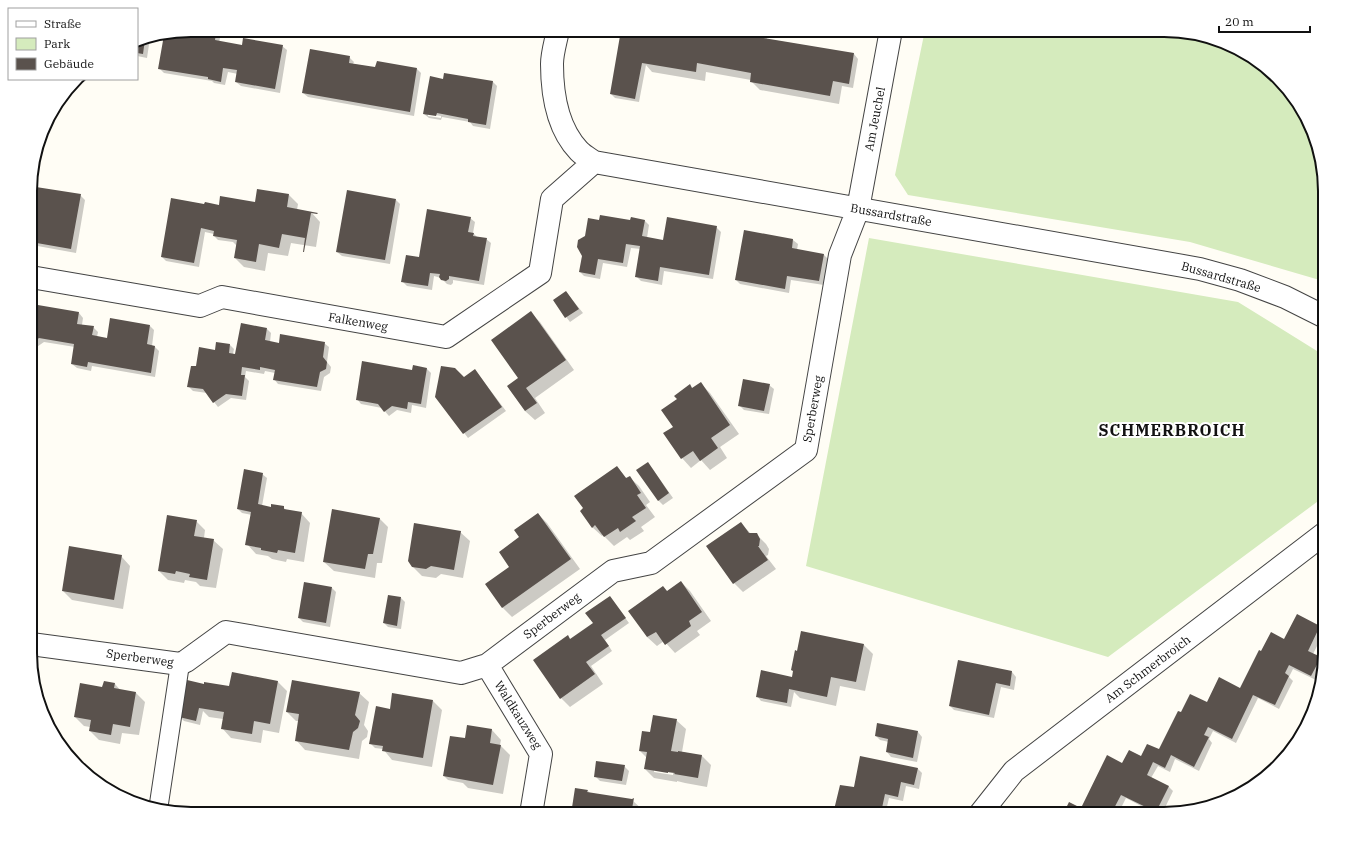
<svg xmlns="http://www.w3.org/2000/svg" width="1355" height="844" font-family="'IBM Plex Serif',serif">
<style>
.green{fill:#d5ebbd}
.shadow{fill:#0003;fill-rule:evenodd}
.building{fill:#5a524d}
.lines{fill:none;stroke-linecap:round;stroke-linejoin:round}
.service-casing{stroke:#444;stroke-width:20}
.minor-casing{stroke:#444;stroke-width:24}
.service{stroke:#fff;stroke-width:18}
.minor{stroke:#fff;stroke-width:22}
.labels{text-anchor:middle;stroke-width:4;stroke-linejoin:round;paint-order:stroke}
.street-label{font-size:12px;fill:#111;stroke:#fff}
.district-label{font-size:16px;font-weight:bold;letter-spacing:1px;fill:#111;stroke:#fff}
.rim{fill:none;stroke:#111;stroke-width:2}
</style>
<rect width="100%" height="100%" fill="#fffdf5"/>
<path class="green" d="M925,30H1164L1216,38L1253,57L1304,111L1325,181V269L1323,281L1190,242L908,195L895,175Z
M869,238L1238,302L1325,356V496L1108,657L806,566Z"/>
<path class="shadow" d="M191,30L216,34L220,38L219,42L242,46H282L287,50L280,93L241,86L236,82L238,74L228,72L225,85L214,83L212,81L164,73L159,68Z
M479,30H519L518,37Z
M622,30H760L767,38V39L854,54L858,59L853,88L842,86L839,104L760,90L751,81V80L706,72L705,81L652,72L646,65L639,102L615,98L611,94Z
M150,38L147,58L137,56V41Z
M349,57L354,62L353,64L376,68L417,69L421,73L414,116L308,97L303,93Z
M445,74L493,82L497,86L490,129L473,126L470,122L442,117L441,120L429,118L424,114L444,80ZM428,114L441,116V118L428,116Z
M80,195L85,200L76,253L32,245L31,219Z
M289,195L298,204L297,210L311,212L320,222L316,247L291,243L288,256L268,253L265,271L244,267L235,258L237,246L233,242L218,240L214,236V234L205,232L199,267L166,261L162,257L205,205L219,206L256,203Z
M396,200L400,204L390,264L342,256L337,252Z
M470,218L475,222L473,233L477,237L486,239L491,243L484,285L453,280V283L451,285L447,284L441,278L434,276L432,290L407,286L402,281L419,258Z
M600,221H645L649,225L647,238L664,241L716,227L721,232L713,279L664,271L662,285L641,281L636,276L641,249L631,248L627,267L603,263L600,279L584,276L580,272L585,236Z
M745,232L793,240L798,244L797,250L824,255L828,259L824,285L791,280L789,293L740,284L736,280Z
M566,292L583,313L570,322L554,301Z
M32,305L79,313L83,318L82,325L93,327L98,332L97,337L107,339L150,326L154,330L152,346L155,347L159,351L155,377L92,366L91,371L77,368L72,364L75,347L44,342L31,351V306Z
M531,313L540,322L574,370L535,398L545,413L535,420L525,411L508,387L520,379Z
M267,329L271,333L270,342L280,344L324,343L329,347L327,362L331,367L330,373L324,377L321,391L278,384L274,379L275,373L265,371L264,374L246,371L245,377L249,381L246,400L231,398L218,407L207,393L193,391L188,386L197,367L216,351L230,345L234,349L233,354L236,355Z
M414,366L427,369L431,373L426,408L412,405L411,413L397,410L389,416L382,408L361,404L357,399L413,371Z
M475,370L506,411L468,438L437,397Z
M701,384L710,393L739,434L720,447L727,458L710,470L701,460L691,468L682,458L665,434L675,427L678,399Z
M769,385L774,389L769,414L744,410L739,405Z
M617,467L627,479L629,477L639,486L650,502L646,505L655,517L641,527L644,531L630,540L627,537L614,546L603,535L602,536L592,527Z
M652,468L673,498L663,505L658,500Z
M262,474L267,478L262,506L271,508L283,507L287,511L301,513L310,523L304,562L287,559L286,562L272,559L268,556L256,554L247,544L252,515L242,513L238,509Z
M538,514L547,523L580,569L512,617L503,608L486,584L511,567L521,537Z
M379,518L388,527L382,563H377L375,578L334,571L324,562Z
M196,521L205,530L204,538L213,540L223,549L216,588L200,586L196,582L185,580L184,583L168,580L159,571Z
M741,523L751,534H756L766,544L769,549L768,555L766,556L776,569L743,592L734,583Z
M460,532L470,541L463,578L441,574L436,578L422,576L412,566Z
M121,556L130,566L123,609L72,600L63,591Z
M681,582L690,591L711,621L697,631L700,635L675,653L664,641L657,646L647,637L667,592Z
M332,588L336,592L330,627L303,622L299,618Z
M610,597L629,623L605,640L612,651L591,666L603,684L570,707L561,698L534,660L568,637L571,640L594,623Z
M401,598L405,602L401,629L388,627L384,623Z
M1297,616L1321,627L1325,619V630L1313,654L1321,658L1325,662L1316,680L1293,669L1289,677L1293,681L1279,709L1258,698L1236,743L1213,731L1209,739L1212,743L1199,771L1175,759L1170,772L1158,766L1151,778L1169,787L1173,791L1162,814H1156L1126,798L1118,814H1064L1081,809L1123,764L1160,751L1181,714L1241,689L1262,652L1285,640Z
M864,645L873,654L865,691L840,686L836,706L800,698L794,692L791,707L761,701L757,696L792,679L798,652Z
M1012,672L1016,677L1014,690L1001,687L994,718L954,710L950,706Z
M278,682L287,691L279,733L263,730L261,743L231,738L222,728L223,719L209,717L203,711L200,725L184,721L180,717L204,685L230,687Z
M115,684L121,691L136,693L145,702L139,735L122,733L120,744L99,740L90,731V727L84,726L75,717L103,688Z
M359,693L369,702L364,725L368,731L367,737L362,741L359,759L305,750L296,740L299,721H296L287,712Z
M433,701L442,710L432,767L392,760L383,749L375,748L370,743L390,710Z
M676,720L686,729L682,752L702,756L711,765L707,787L685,783L677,781V782L654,778L645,769L647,758L640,751L651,733ZM654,770L673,773V775L654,772Z
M492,730L501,740L500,745L510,755L503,794L468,788L463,783L448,780L444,776L465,740Z
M918,732L922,737L917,762L891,757L887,752L889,742L880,740L876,736Z
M624,766L629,771L626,785L600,781L595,776Z
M918,769L922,773L919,789L906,786L903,801L889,798L886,811L895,814H834L854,788Z
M576,789L588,791L590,793L633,801L643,810L642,814H572Z"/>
<path class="building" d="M191,30L216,33L215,40L242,45L243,38L283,45L275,89L235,82L237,70L223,68L221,82L208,79V77L158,69L164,35Z
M621,30H758L757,37L854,53L849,84L833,81L830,96L750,82L751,73L697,63L696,72L642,63L635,99L610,94Z
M145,39L143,54L137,53V41Z
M310,49L350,56L349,63L375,67L377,61L417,68L410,112L302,93Z
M444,73L493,81L486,125L468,122V119L437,113L436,116L423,114L430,76L443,79Z
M36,187L81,194L71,249L31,242V213Z
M257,189L289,194L287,207L318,213L317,214L311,213L304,252H303L305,238L282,234L279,248L259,244L256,262L234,258L237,240L213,236L214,231L201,228L194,263L161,257L171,198L204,204L205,202L219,205L220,196L255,202Z
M347,190L396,199L385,260L336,252Z
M427,209L471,217L468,232L474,233L473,236L487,238L479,281L449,276V279L446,281L441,280L439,277L440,274L430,273L428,286L401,282L406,255L419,257Z
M600,215L630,220L631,217L645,220L642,236L663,240L667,217L717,226L709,275L660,267L658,281L635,277L640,246L626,244L623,263L598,259L595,275L579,272L582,256L577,247L578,240L585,236L588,218L599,220Z
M744,230L793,239L792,248L824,254L819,281L787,276L785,289L735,280Z
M566,291L579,309L565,318L553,300Z
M32,304L79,312L77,324L94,326L92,335L107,338L110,318L150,325L147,344L155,346L151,373L88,362L87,367L71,364L74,344L39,338L31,344Z
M531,311L566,360L526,388L537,403L525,411L507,386L518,378L491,340Z
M241,323L267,328L265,340L279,343L280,334L325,342L323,357L327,362L326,369L320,372L317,387L273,380L275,370L260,367V370L242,367L241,375H245L242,396L226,394L213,403L203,389L187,387L191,366H196L199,347L215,350L216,342L230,344L229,353L235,354Z
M362,361L412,370L413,365L427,368L421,404L408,402L407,409L392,406L384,412L378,404L356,400Z
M441,366L455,368L464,377L475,369L502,407L463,434L435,397Z
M743,379L770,384L764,411L738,406Z
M701,382L730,425L711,438L718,448L700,461L693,451L681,459L663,433L673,427L661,410L677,399L674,396L690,384L692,388Z
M648,462L669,493L658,501L636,470Z
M617,466L626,478L630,476L641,493L637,495L646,508L632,517L636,521L620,532L618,528L604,537L595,525L592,528L580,511L583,508L574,496Z
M244,469L263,473L258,504L271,507V504L284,506V509L302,512L295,553L278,550L277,553L261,550V548L245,545L251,512L237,509Z
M332,509L380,518L373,554H368L365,569L323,562Z
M538,513L571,559L502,608L485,584L509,567L499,552L519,537L514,530Z
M167,515L197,520L194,536L214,539L207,580L189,577L190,574L176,571L175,574L158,571Z
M741,522L749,533H757L760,539L759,546H758L768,560L733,584L706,546Z
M414,523L461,531L454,570L431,566L426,569L412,567L408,561Z
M69,546L122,555L114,600L62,591Z
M681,581L702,612L689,621L691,626L665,645L656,632L647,637L628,611L663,586L667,591Z
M304,582L332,587L326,623L298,618Z
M388,595L401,597L397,626L383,623Z
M610,596L626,618L601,635L609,646L586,662L595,674L560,699L533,660L568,635L570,639L593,623L585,613Z
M1297,614L1320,626L1308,651L1321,657L1311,676L1289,665L1285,673L1289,676L1275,705L1253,695L1232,739L1208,727L1204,735L1209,737L1194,767L1171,755L1165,768L1153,762L1147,775L1169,786L1156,812L1121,795L1111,814H1063L1069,802L1081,808L1107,755L1122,763L1129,750L1141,756L1147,744L1159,749L1178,711L1181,712L1190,694L1207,702L1219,677L1240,688L1259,650L1261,651L1271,632L1284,639Z
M801,631L864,644L856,682L831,677L827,697L789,689L787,703L756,697L761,670L792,677L793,671L791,670L795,650L797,651Z
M958,660L1012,671L1010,686L996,683L989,715L949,706Z
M232,672L278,681L270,724L254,721L252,734L221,729L224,712L199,708L196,721L179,717L187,680L204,684V682L229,686Z
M292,680L360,692L355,715L360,721L358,728L353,732L349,750L295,741L299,714L286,712Z
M104,681L115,683L114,688L136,692L130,727L113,724L111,735L89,731L91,720L74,717L80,683L102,687Z
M392,693L433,700L423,758L382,751L383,746L369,744L376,706L390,709Z
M653,715L677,719L671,751L678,752V751L702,755L698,778L674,774L675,773L668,772V773L644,769L647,752L639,751L642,731L650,732Z
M877,723L918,731L913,758L886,752L888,739L875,736Z
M467,725L492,729L490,743L501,745L493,785L443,776L450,736L465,738Z
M860,756L918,768L914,785L901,782L898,797L885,794L882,808L894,811V814H833L840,785L854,787Z
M596,761L625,765L622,781L594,777Z
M575,788L588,790L587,792L632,799L634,798L631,814H571Z"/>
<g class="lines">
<g class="service-casing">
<path id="service" d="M158,810L180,664"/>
</g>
<g class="minor-casing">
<path id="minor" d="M558,30C556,41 552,53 552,64C552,94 558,129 579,151C584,156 590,159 594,162L1200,269L1240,280L1285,297L1325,317
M31,277L200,306L222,297L446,337L540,273L552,199L594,162
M31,644L180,664L186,661L226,632L461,673L487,665L613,571L651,563L806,450L840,255L858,209L891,30
M487,665L541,754L531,814
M980,814L1014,771L1325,533"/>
</g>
<use href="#service" class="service"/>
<use href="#minor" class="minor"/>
</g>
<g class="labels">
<g class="street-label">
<text transform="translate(875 119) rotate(-79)" y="4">Am Jeuchel</text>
<text transform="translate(891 215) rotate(10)" y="4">Bussardstraße</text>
<text transform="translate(1221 277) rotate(16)" y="4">Bussardstraße</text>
<text transform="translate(358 322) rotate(10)" y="4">Falkenweg</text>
<text transform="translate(813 409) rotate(-80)" y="4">Sperberweg</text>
<text transform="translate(552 616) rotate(-37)" y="4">Sperberweg</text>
<text transform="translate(140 658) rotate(8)" y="4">Sperberweg</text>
<text transform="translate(1148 669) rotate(-37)" y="4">Am Schmerbroich</text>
<text transform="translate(518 715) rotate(58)" y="4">Waldkauzweg</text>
</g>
<g class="district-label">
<text x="1172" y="436">SCHMERBROICH</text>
</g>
</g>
<path d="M0 0H1355V844H0ZM191 37H1164A154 154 0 0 1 1318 191V653A154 154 0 0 1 1164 807H191A154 154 0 0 1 37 653V191A154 154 0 0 1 191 37Z" fill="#fff" fill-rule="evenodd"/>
<path class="rim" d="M191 37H1164A154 154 0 0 1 1318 191V653A154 154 0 0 1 1164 807H191A154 154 0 0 1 37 653V191A154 154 0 0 1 191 37Z"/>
<rect x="8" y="8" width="130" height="72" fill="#ffffff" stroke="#a0a0a0"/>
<rect x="16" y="21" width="20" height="6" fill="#ffffff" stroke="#a0a0a0"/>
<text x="44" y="28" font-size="12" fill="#111111">Straße</text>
<rect x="16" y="38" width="20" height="12" fill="#d5ebbd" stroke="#a0a0a0"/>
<text x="44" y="48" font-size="12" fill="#111111">Park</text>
<rect x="16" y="58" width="20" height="12" fill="#5a524d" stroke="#a0a0a0"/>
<text x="44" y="68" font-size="12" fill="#111111">Gebäude</text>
<path d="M1219 26v6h91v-6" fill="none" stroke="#111111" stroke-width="2"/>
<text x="1225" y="26" font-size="12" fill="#111111" stroke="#ffffff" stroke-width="3" paint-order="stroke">20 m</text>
</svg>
